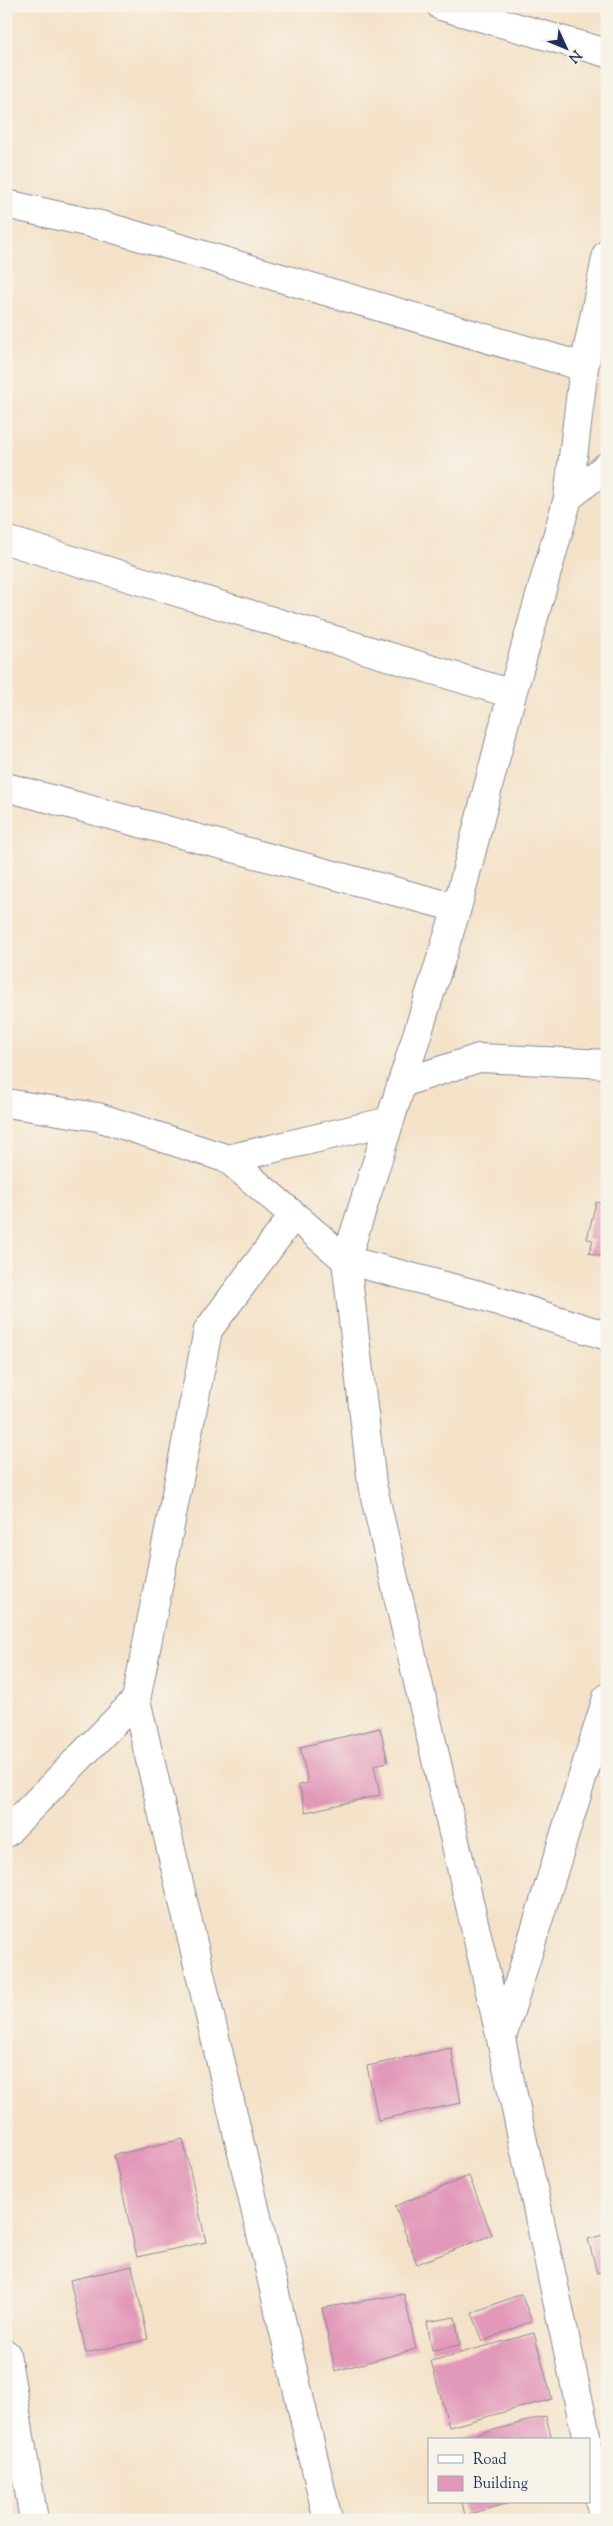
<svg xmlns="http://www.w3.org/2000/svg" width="613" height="2526" font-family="'Sorts Mill Goudy',serif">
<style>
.building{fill:#e298b9}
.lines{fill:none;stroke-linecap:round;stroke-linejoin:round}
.street-casing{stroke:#888893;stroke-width:30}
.street{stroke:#fff;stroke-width:28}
</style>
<rect width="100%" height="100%" fill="#f7f3e8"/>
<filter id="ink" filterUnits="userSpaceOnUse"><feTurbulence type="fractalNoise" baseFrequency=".02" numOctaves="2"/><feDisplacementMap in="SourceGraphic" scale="10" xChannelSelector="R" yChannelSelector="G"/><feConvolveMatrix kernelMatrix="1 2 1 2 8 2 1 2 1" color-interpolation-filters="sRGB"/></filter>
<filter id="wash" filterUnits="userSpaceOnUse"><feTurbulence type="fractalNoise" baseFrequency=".0096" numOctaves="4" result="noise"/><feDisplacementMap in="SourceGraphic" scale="20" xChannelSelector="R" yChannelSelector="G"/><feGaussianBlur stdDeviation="1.12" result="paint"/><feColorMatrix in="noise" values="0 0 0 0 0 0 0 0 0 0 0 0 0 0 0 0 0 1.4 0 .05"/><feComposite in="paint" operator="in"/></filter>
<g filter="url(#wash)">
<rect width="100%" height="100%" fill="#f4e2c8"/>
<g id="blocks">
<path class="building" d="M596,1202L607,1205V1258L589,1253L593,1240L587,1239Z
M380,1728L388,1762L374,1765L380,1795L306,1812L299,1785L308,1783L300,1747Z
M451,2048L461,2103L378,2120L367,2066Z
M183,2139L206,2242L137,2257L114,2155Z
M469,2176L492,2235L417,2264L395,2206Z
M607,2234V2270L597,2273L588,2239Z
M132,2266L148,2339L86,2353L70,2280Z
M404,2294L416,2349L335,2371L322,2308Z
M521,2294L532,2321L483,2341L472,2313Z
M455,2317L460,2345L432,2350L427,2322Z
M534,2333L552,2399L449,2427L431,2361Z
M546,2416L552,2440H461L460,2439Z
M462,2502H509V2503L465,2515Z"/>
</g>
</g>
<g filter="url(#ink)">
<use href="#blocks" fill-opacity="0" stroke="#888893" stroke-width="1"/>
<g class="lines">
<g class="street-casing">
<path id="street" d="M441,6L607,53
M6,204L104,226L584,367
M568,498L607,466
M6,540L512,694
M6,787L457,908
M402,1083L479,1058L607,1064
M6,1103L98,1117L228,1159
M390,1121L228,1159L346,1260L479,1295L607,1336
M136,1700L328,2520
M6,1833L136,1700L208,1330L293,1216
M502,2037L607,1698
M6,2354L34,2520
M587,2440L501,2039L372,1484L346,1260L457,908L512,694L568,498L584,367L607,254
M589,2452L604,2520"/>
</g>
<use href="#street" class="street"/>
</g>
</g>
<rect width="613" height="2526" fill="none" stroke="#f7f3e8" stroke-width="25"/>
<rect x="428" y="2438" width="162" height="65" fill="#f7f3e8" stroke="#9fa5b1"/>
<rect x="438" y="2455" width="25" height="8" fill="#ffffff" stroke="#9fa5b1"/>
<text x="473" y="2464" font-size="15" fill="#1b2f5e">Road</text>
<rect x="438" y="2476" width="25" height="15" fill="#e298b9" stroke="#9fa5b1"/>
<text x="473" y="2488" font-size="15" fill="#1b2f5e">Building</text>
<g transform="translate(566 48) rotate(134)" stroke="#f7f3e8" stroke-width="4" paint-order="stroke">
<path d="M0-4L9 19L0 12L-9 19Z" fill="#1b2f5e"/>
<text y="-8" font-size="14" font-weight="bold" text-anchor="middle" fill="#1b2f5e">N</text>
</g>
</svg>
